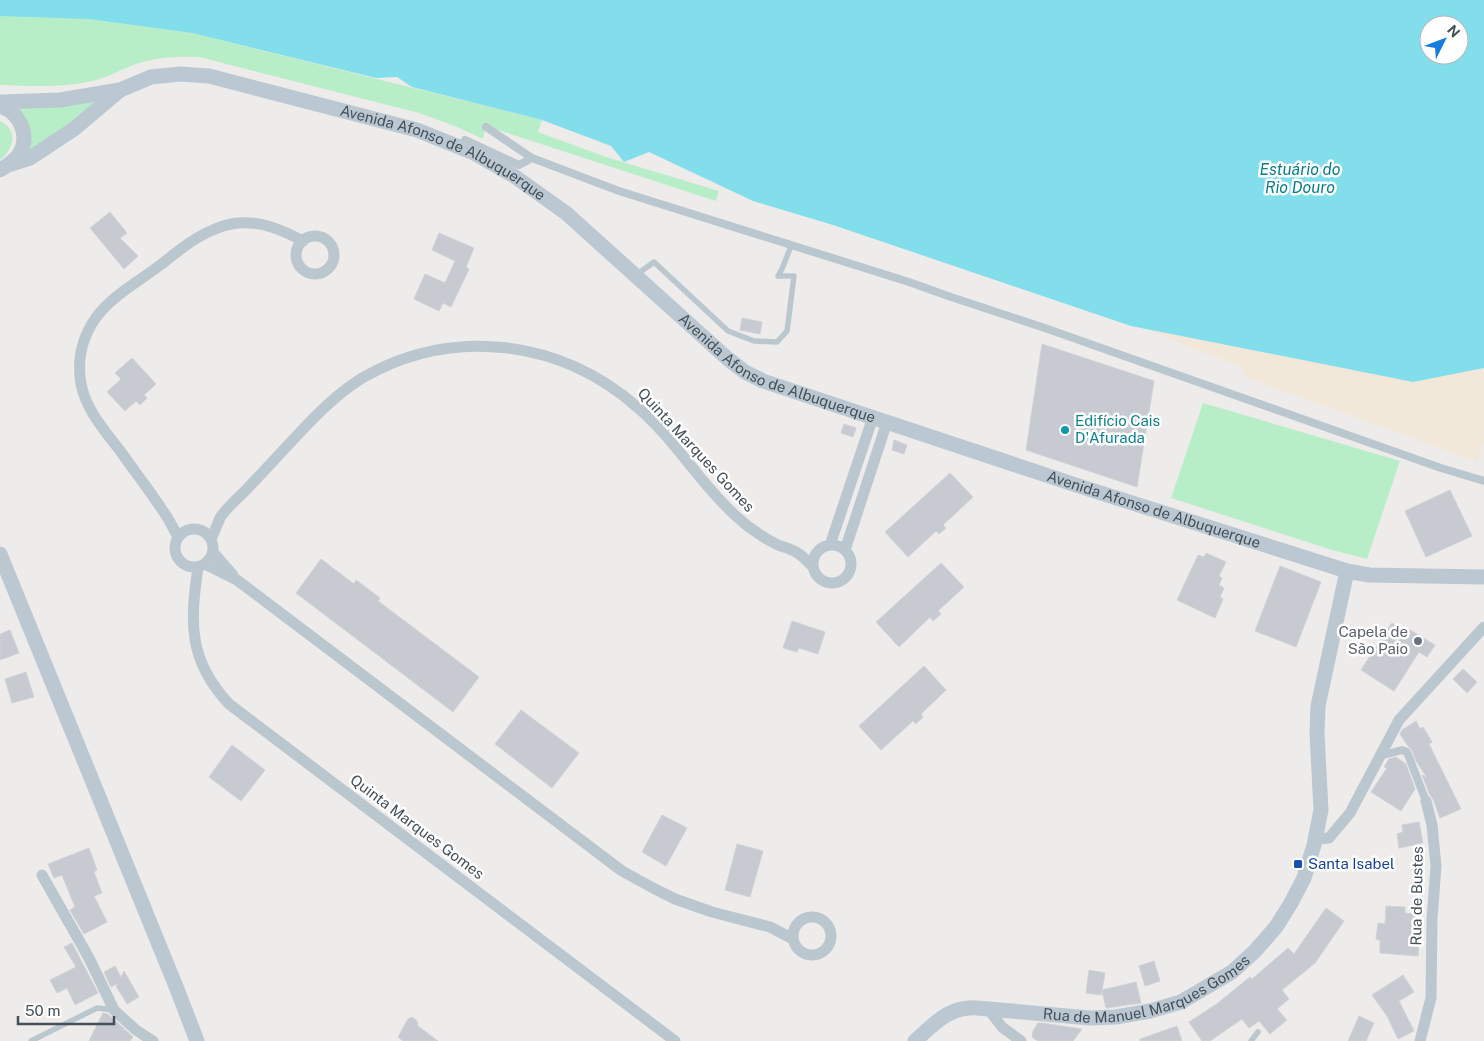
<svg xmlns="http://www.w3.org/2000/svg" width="1484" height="1041" font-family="'Public Sans',sans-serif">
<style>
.green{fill:#b7eec8}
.sand{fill:#f1e8da}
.water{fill:#83deec;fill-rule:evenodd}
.building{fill:#c7cad0;stroke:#cfd2d7}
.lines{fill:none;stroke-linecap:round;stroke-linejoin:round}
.service{stroke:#bbc7ce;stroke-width:5.5}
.pedestrian{stroke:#bbc7ce;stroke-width:8}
.minor{stroke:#bbc7ce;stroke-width:11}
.secondary{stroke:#bbc8d2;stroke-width:15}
.culture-dot{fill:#0f9aa8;stroke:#fff;stroke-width:2}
.worship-dot{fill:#6b7280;stroke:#fff;stroke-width:2}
.transit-dot{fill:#1a4fb4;stroke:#fff;stroke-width:2}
.labels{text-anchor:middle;stroke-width:5;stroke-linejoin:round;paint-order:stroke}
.street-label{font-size:15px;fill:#435058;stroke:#fff}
.culture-label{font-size:15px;fill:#0d838f;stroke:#fff;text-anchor:start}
.worship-label{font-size:15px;fill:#5b616d;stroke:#fff;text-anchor:end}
.transit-label{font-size:15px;fill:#164399;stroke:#fff;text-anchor:start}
.water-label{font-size:16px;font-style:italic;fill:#0b7e8e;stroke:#fff}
</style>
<rect width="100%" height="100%" fill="#eeebeb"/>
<path class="green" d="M0,0L88,19L192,33L542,120L538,132L606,157L719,191L716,201L486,126L483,139L457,127L419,113L199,57C176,56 153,57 131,66C118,71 106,78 92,81C63,88 30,86 0,85Z
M81,101L99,102L28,154C30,131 33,125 17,107Z
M0,121C19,130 14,149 0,160Z
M1203,403L1400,461L1367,559L1332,550L1171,498Z"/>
<path class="sand" d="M1150,330L1413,382L1484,368V441L1477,462L1245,377L1242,367L1193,349Z"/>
<path class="water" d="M0,0H1484V368L1413,382L1131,326L833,225L753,201L649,152L624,162L611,146L542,120L412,87L397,77L376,78L192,33L88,19L0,16ZM1429,25H1459V55H1429Z"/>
<path class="building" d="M110,212L127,233L120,238L138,256L124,269L90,228Z
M439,233L474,248L466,267L469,269L451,307L443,303L439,311L414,299L425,274L445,283L455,261L432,250Z
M742,318L762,322L760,334L740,330Z
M1042,344L1154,381L1137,487L1026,450Z
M132,358L156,384L144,395L147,398L140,405L136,401L125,411L107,392L121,379L115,373Z
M844,424L856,428L853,437L841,433Z
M894,440L907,445L904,454L892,450Z
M950,473L973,497L943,525L946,528L939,534L936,531L908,557L885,532Z
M1450,490L1472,536L1426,557L1405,511Z
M1206,553L1226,562L1219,576L1222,578L1219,585L1224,588L1220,597L1223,599L1215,618L1177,600L1198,555L1204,557Z
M321,559L354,584L356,580L380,598L378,601L479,677L453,712L296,593Z
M941,563L964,587L938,611L941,614L933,621L930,617L899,647L876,622Z
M1280,566L1321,582L1296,647L1255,631Z
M792,621L825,632L818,654L799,648L797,652L783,648Z
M1392,623L1403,630L1405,627L1435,645L1427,657L1419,652L1394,691L1361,670Z
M10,630L19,653L0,660V634Z
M924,666L946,690L921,714L923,717L916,724L913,721L881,750L859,726Z
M1463,669L1477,682L1467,693L1453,679Z
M26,672L34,697L12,703L5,679Z
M521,710L579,753L552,788L495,744Z
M1416,721L1420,729L1423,727L1432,742L1429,744L1461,809L1440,818L1433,799L1430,795L1422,775L1427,778L1416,761L1412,750L1408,746L1400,734L1402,730Z
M232,745L265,770L241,801L209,777Z
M1396,757L1406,764L1415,789L1401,811L1371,792L1387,768L1384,767L1389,759Z
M662,815L687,828L666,866L642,852Z
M1419,822L1423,843L1399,848L1397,834L1403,832L1402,825Z
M737,844L763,851L750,897L725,890Z
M89,848L97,870L94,872L102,893L94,896L107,922L84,934L70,910L75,907L62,875L54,878L48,864Z
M1386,906L1405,907V913L1415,914L1413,940L1419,941L1418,956L1380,953V940L1376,939L1378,923L1385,924Z
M1326,908L1344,921L1315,963L1282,990L1289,999L1277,1009L1287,1020L1270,1034L1259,1021L1249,1028L1242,1019L1210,1041H1202L1189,1022L1218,1003L1250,977L1252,979L1288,948L1294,954Z
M72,943L98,993L75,1005L67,988L57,993L50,980L76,967L64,947Z
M1154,961L1160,981L1145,986L1139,966Z
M115,966L121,977L124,971L139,997L127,1004L116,986L118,983L111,987L104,972Z
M1089,970L1105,973L1102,990L1136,982L1141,1003L1106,1008L1102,991L1101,995L1086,993Z
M1403,975L1414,992L1399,1001L1414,1031L1398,1039L1387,1016L1372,995Z
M103,1013L108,1014L133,1037L130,1041H89Z
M1359,1016L1374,1023L1366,1041H1348Z
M412,1017L417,1021L418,1026L438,1041H403L398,1037L408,1019Z
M1038,1023H1042L1082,1029L1073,1041H1038L1032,1037L1033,1031Z
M1177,1026L1182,1041H1140V1039Z"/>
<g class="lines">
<path class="service" d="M636,275L654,262L728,331L754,341L777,342L787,331L794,276H778L782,269L791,246
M31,1041L97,1008L114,1010
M1251,1041L1258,1032"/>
<path class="pedestrian" d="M486,127L532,158
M465,140L519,165L532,158L619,191L909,282L951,297L1042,327L1441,468L1484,481
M1380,756L1402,750L1407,752L1426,801"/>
<path class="minor" d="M296 255a19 19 0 1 1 38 0a19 19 0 1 1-38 0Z
M175 548a19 19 0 1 1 38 0a19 19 0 1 1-38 0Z
M178,537C173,528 169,519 163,511C150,491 135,472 121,452C105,431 86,410 81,384C77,361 82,338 95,319C110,297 138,282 159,266C176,253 193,238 213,230C221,226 229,224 238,223C262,221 282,230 303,241
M211,539C214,533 217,525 220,518C226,508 237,499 246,490C266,469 286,447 306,426C323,408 342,390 364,377C453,326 561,340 637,407C675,439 700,484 737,517C749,528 764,538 778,545C784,547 791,549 796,552C802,555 808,562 813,567
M830,545L873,417
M813 564a19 19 0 1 1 38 0a19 19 0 1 1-38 0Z
M845,550L887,422
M213,552L233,575
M205,564L237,580L622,871L653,888L675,899L712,912L770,927L793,939
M198,567C190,623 188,660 229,704L675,1041
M1315,839L1329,838L1350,813L1399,720L1484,627
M42,875L89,958L114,1010L136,1030L153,1041
M793 936a19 19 0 1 1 38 0a19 19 0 1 1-38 0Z
M989,1010L1002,1027L1021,1041
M1420,1041L1431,998L1432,919L1436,866L1432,825L1426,801"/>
<g class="secondary">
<path id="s1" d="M0,102L60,100L120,90L151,77L180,74L209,76L417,130L474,153L514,176L566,213L728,359L745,372L763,381L1085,488L1347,571L1369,575L1484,577"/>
<path d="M0,106C21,113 31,137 18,156C15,159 12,162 9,164"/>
<path d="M0,170L8,165L30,158L74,129L119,91"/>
<path d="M0,554L177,989L197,1041"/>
<path id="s2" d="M915,1041C934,1024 949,1006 977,1008L1090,1018L1116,1017L1150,1011L1181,1002L1232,972L1255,951L1276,927L1291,903L1304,878L1314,845L1321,810L1317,733L1318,706L1347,571"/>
</g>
</g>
<circle class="culture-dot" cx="1065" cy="430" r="5"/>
<circle class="worship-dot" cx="1418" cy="641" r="5"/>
<rect class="transit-dot" x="1293" y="859" width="10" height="10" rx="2.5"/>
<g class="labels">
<g class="street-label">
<text dy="5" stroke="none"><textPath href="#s1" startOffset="460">Avenida Afonso de Albuquerque</textPath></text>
<text dy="5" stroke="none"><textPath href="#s1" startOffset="865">Avenida Afonso de Albuquerque</textPath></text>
<text transform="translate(696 450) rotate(47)" y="5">Quinta Marques Gomes</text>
<text dy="5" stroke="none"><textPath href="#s1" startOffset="1270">Avenida Afonso de Albuquerque</textPath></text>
<text transform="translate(417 827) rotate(37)" y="5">Quinta Marques Gomes</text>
<text transform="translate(1417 896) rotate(-89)" y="5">Rua de Bustes</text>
<text dy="5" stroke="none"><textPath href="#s2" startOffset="249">Rua de Manuel Marques Gomes</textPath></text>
</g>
<g class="culture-label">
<text x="1075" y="426">Edifício Cais<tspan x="1075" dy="17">D'Afurada</tspan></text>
</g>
<g class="worship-label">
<text x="1408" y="637">Capela de<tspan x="1408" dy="17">São Paio</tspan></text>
</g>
<g class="transit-label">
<text x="1308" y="869">Santa Isabel</text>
</g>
<g class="water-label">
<text x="1300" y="175">Estuário do<tspan x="1300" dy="18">Rio Douro</tspan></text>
</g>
</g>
<g transform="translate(1444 40) rotate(48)"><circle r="24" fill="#ffffff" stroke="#b4b9bc"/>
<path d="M0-4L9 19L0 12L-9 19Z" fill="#177ddc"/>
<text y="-8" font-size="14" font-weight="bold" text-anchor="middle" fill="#435058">N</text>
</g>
<path d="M18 1016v8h96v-8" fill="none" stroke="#435058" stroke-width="2.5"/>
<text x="25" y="1016" font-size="15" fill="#435058" stroke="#ffffff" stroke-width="4" paint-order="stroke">50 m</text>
</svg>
